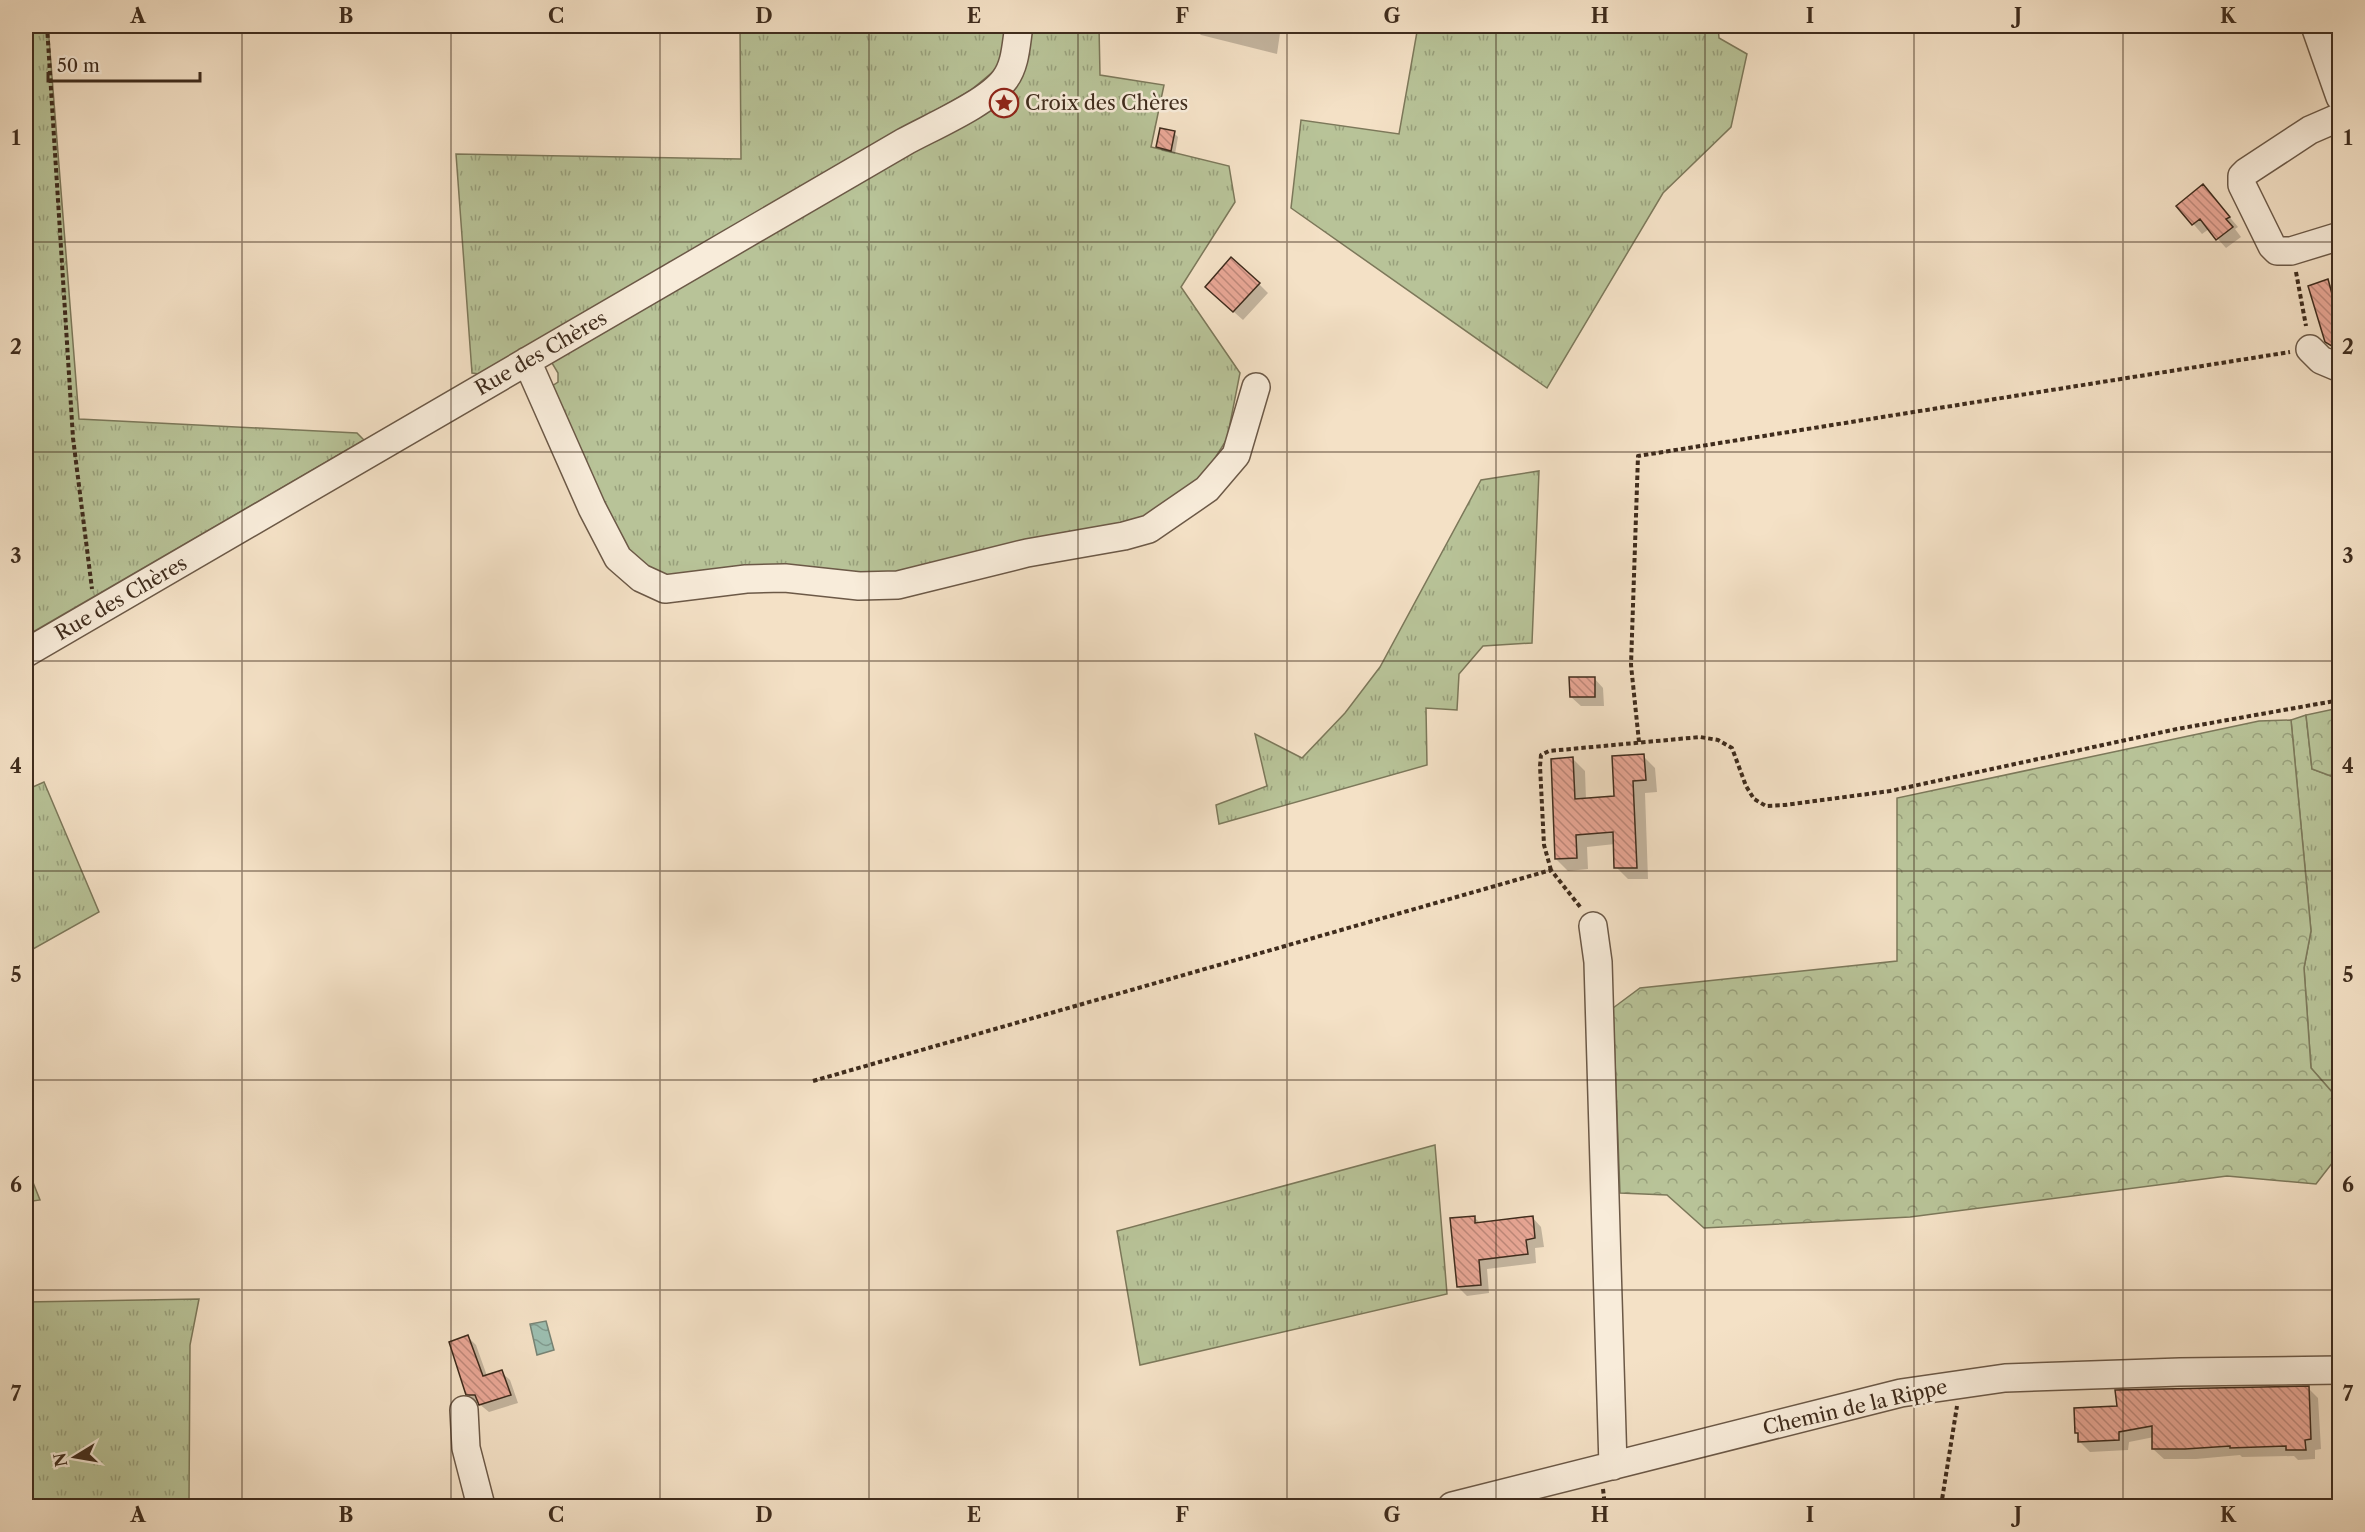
<svg xmlns="http://www.w3.org/2000/svg" width="2365" height="1532" font-family="'Libre Caslon Text',serif">
<style>
.grass{fill:url(#grass-tufts);stroke:#7c785a;stroke-width:1.5}
.forest{fill:url(#forest-crowns);stroke:#7c785a;stroke-width:1.5}
.water{fill:url(#water-waves);stroke:#778475;stroke-width:1.5}
.shadow{fill:#0003}
.building{fill:url(#building-back-hatch);stroke:#3f2c1d;stroke-width:1.5}
.lines{fill:none;stroke-linecap:round;stroke-linejoin:round}
.minor-casing{stroke:#6c5947;stroke-width:30}
.path{stroke:#3f2c1d;stroke-width:4;stroke-dasharray:4.5 3;stroke-linecap:butt}
.minor{stroke:#f8ecda;stroke-width:27}
.grid{fill:none;stroke:#3f2c1d;stroke-width:1.5;stroke-opacity:0.55}
.labels{text-anchor:middle;stroke-width:5;stroke-linejoin:round;paint-order:stroke}
.poi-label{font-size:20px;fill:#3f2c1d;stroke:#f8ecda;text-anchor:start}
.street-label{font-size:20px;fill:#3f2c1d;stroke:#f8ecda}
.neatline{fill:none;stroke:#3f2c1d;stroke-width:2}
.grid-label{font-size:20px;text-anchor:middle;font-weight:bold;fill:#3f2c1d}
</style>
<defs>
<pattern id="grass-tufts" width="24" height="20" patternUnits="userSpaceOnUse" patternTransform="scale(1.5)"><rect width="24" height="20" fill="#b8c398"/><path d="M3 7l-1-3M5 7V3M7 7l1-3M15 17l-1-3M17 17v-4M19 17l1-3" fill="none" stroke="#979f7b"/></pattern>
<pattern id="forest-crowns" width="20" height="18" patternUnits="userSpaceOnUse" patternTransform="scale(1.5)"><rect width="20" height="18" fill="#b8c398"/><path d="M2 6a3 3 0 1 1 6 0M12 15a3 3 0 1 1 6 0" fill="none" stroke="#979f7b"/></pattern>
<pattern id="water-waves" width="16" height="10" patternUnits="userSpaceOnUse" patternTransform="scale(1.5)"><rect width="16" height="10" fill="#9cbeb0"/><path d="M0 5q4-4 8 0t8 0" fill="none" stroke="#819b8f"/></pattern>
<pattern id="building-back-hatch" width="6" height="6" patternUnits="userSpaceOnUse" patternTransform="scale(1.5)"><rect width="6" height="6" fill="#e9a796"/><path d="M-1 5l2 2M0 0l6 6M5-1l2 2" fill="none" stroke="#be887a"/></pattern>
</defs>
<rect width="100%" height="100%" fill="#f4e1c6"/>
<filter id="stains"><feTurbulence type="fractalNoise" baseFrequency=".00333" numOctaves="4"/><feColorMatrix values="0 0 0 0 .2 0 0 0 0 .09 0 0 0 0 .02 0 0 0 .5 -.17"/></filter>
<radialGradient id="worn" r=".72"><stop offset=".6" stop-color="#630" stop-opacity="0"/><stop offset="1" stop-color="#630" stop-opacity=".3"/></radialGradient>
<path class="grass" d="M26,26H48L79,419L357,433L364,440L26,636Z
M740,26H1012L1007,60L971,90L479,374L472,373L456,154L741,159Z
M1027,26H1099L1100,75L1164,85L1151,147L1229,166L1235,202L1181,287L1240,373L1227,439L1205,474L1165,507L1130,525L913,577L661,581L617,542L549,388L558,382V373L549,358L996,104Z
M1418,26H1718L1719,38L1747,54L1731,127L1663,193L1547,388L1291,208L1301,120L1399,134Z
M1539,471L1532,643L1483,646L1459,674L1457,710L1426,708L1427,765L1219,824L1216,805L1267,786L1255,734L1302,758L1345,713L1380,667L1481,480Z
M2306,715L2312,769L2339,779V1100L2311,1068L2304,968L2311,931L2291,720Z
M44,782L99,912L26,953V790Z
M1435,1145L1447,1294L1140,1365L1117,1231Z
M26,1165L40,1200L26,1202Z
M199,1299L190,1345L189,1506H26V1302Z"/>
<path class="forest" d="M2339,708H2340L2339,779L2312,769L2306,715Z
M2291,720L2311,931L2304,968L2311,1068L2339,1100V1162H2333L2316,1184L2227,1176L1910,1217L1704,1228L1667,1195L1620,1193L1613,1008L1640,988L1897,961V798L2259,721Z"/>
<path class="water" d="M546,1321L554,1350L537,1355L530,1324Z"/>
<path class="shadow" d="M1192,26H1281L1277,54L1201,35Z
M1174,133L1178,137L1175,154L1162,151L1158,146Z
M2203,186L2238,227L2235,229L2241,237L2226,248L2209,229L2202,234L2178,206Z
M2327,281L2340,295V354L2326,341Z
M1259,284L1268,293L1243,320L1216,296Z
M1594,678L1603,688L1604,706H1581L1571,697Z
M1643,756L1655,768L1657,792L1645,793L1648,879H1628L1616,867L1615,844L1587,847L1588,869L1568,871L1556,859L1573,759L1585,771L1586,800L1616,798Z
M1474,1217L1481,1224L1532,1217L1541,1227L1544,1247L1535,1248L1536,1263L1487,1269L1489,1293L1467,1296L1458,1287Z
M467,1336L476,1345L487,1376L501,1372L510,1380L518,1403L489,1412L467,1394Z
M2308,1388L2318,1398L2321,1449L2315,1450V1459L2298,1460L2294,1456L2242,1457L2240,1455L2196,1459H2164L2153,1449L2154,1437L2129,1442L2128,1450L2090,1452L2080,1442V1437L2076,1433L2119,1408Z"/>
<path class="building" d="M1160,128L1175,131L1171,151L1156,147Z
M2203,184L2230,217L2226,219L2233,227L2216,240L2200,219L2192,225L2176,206Z
M1231,257L1260,283L1233,312L1205,287Z
M2328,279L2336,309L2340,308V351L2325,342L2308,286Z
M1569,677H1595V697H1570Z
M1644,754L1646,780L1633,781L1637,868H1614L1613,832L1576,835L1577,858L1555,859L1551,759L1573,757L1575,799L1614,796L1612,756Z
M1475,1216V1223L1533,1216L1535,1238L1526,1240L1528,1254L1479,1260L1481,1285L1457,1287L1450,1218Z
M468,1335L483,1376L502,1370L511,1395L479,1405L475,1395H466L449,1342Z
M2309,1386L2311,1439L2305,1440L2306,1450H2286V1446L2230,1448V1446L2185,1449H2152V1426L2119,1432V1440L2078,1442V1433H2075L2074,1408L2117,1406L2115,1390Z"/>
<g class="lines">
<g class="minor-casing">
<path id="minor" d="M2315,26L2340,97
M2340,117L2310,130L2246,172L2242,176V185L2272,246L2277,251H2291L2340,236
M2310,349L2321,360L2340,368
M527,361L592,508L618,558L641,578L665,589L746,579L785,578L859,586L898,585L1027,553L1124,536L1149,529L1207,489L1236,455L1256,387
M26,653L904,142C931,127 988,103 1005,79C1016,64 1016,43 1019,26
M1593,926L1598,962L1613,1466
M464,1410L466,1448L481,1506
M1452,1506L1901,1393L2005,1378L2180,1372L2340,1370"/>
</g>
<path class="path" d="M47,26L73,438L92,589
M2296,272L2306,326
M1639,742L1631,665L1638,456L2290,352
M1551,870L1544,845L1540,766L1541,755L1549,751L1700,737L1718,740L1732,748L1746,786L1754,799L1766,806L1785,805L1890,791L2177,729L2340,700
M813,1081L1551,870L1581,908
M1603,1489L1605,1506
M1941,1506L1957,1406"/>
<use href="#minor" class="minor"/>
</g>
<path class="grid" d="M242,26V1506M451,26V1506M660,26V1506M869,26V1506M1078,26V1506M1287,26V1506M1496,26V1506M1705,26V1506M1914,26V1506M2123,26V1506M26,242H2340M26,452H2340M26,661H2340M26,871H2340M26,1080H2340M26,1290H2340"/>
<defs>
<g id="sight-ring" transform="scale(1.5)"><circle r="9.5" fill="#f8ecda" stroke="#8f2418" stroke-width="1.5"/><path d="M0-6L1.8-2.2L6-1.7L2.9 1.2L3.7 5.4L0 3.3L-3.7 5.4L-2.9 1.2L-6-1.7L-1.8-2.2Z" fill="#8f2418"/></g>
</defs>
<g fill-rule="evenodd">
<use href="#sight-ring" x="1004" y="103"/>
</g>
<g class="labels">
<g class="poi-label">
<text x="1025" y="110">Croix des Chères</text>
</g>
<g class="street-label">
<text transform="translate(541 353) rotate(-30)" y="7">Rue des Chères</text>
<text transform="translate(121 598) rotate(-30)" y="7">Rue des Chères</text>
<text transform="translate(1855 1407) rotate(-13)" y="7">Chemin de la Rippe</text>
</g>
</g>
<rect width="2365" height="1532" fill="none" stroke="#f4e1c6" stroke-width="66"/>
<g transform="translate(75 1457) rotate(259)" stroke="#f8ecda" stroke-width="4.5" paint-order="stroke">
<path d="M0-4.5L10 22L0 15L-10 22Z" fill="#3f2c1d"/>
<text y="-9" font-size="16" font-weight="bold" text-anchor="middle" fill="#3f2c1d">N</text>
</g>
<path d="M48 72v9h152v-9" fill="none" stroke="#3f2c1d" stroke-width="3"/>
<text x="57" y="72" font-size="18" fill="#3f2c1d" stroke="#f8ecda" stroke-width="4.5" paint-order="stroke">50 m</text>
<rect x="33" y="33" width="2299" height="1466" class="neatline"/>
<g class="grid-label">
<text x="138" y="23">A</text>
<text x="346" y="23">B</text>
<text x="556" y="23">C</text>
<text x="764" y="23">D</text>
<text x="974" y="23">E</text>
<text x="1182" y="23">F</text>
<text x="1392" y="23">G</text>
<text x="1600" y="23">H</text>
<text x="1810" y="23">I</text>
<text x="2018" y="23">J</text>
<text x="2228" y="23">K</text>
<text x="16" y="145">1</text>
<text x="2348" y="145">1</text>
<text x="16" y="354">2</text>
<text x="2348" y="354">2</text>
<text x="16" y="563">3</text>
<text x="2348" y="563">3</text>
<text x="16" y="773">4</text>
<text x="2348" y="773">4</text>
<text x="16" y="982">5</text>
<text x="2348" y="982">5</text>
<text x="16" y="1192">6</text>
<text x="2348" y="1192">6</text>
<text x="16" y="1401">7</text>
<text x="2348" y="1401">7</text>
<text x="138" y="1522">A</text>
<text x="346" y="1522">B</text>
<text x="556" y="1522">C</text>
<text x="764" y="1522">D</text>
<text x="974" y="1522">E</text>
<text x="1182" y="1522">F</text>
<text x="1392" y="1522">G</text>
<text x="1600" y="1522">H</text>
<text x="1810" y="1522">I</text>
<text x="2018" y="1522">J</text>
<text x="2228" y="1522">K</text>
</g>
<rect width="100%" height="100%" filter="url(#stains)"/>
<rect width="100%" height="100%" fill="url(#worn)"/>
</svg>
